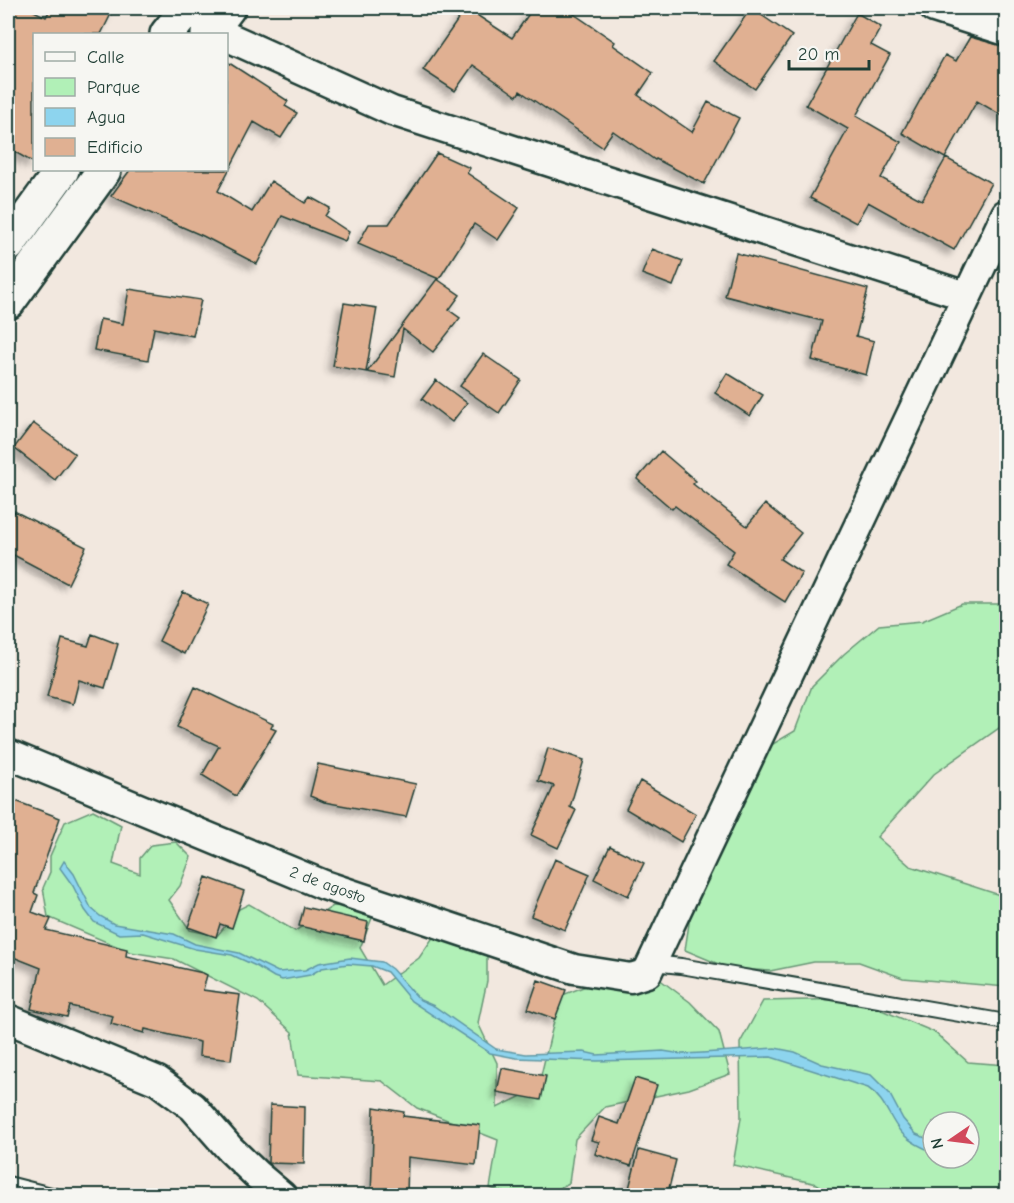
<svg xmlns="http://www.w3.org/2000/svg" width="1014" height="1203" font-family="'Comic Neue',sans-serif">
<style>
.green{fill:#b1f0b7;stroke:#689676;stroke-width:1.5;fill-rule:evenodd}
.water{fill:#8dd4ee;stroke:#6198a4;stroke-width:1.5}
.building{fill:#e0b092;stroke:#1f3d34;stroke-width:1.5;filter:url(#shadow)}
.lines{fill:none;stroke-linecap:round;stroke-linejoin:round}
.service-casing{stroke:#1f3d34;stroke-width:18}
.minor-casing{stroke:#1f3d34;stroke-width:33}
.tertiary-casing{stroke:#1f3d34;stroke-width:38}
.service{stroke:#f6f6f2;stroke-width:14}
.minor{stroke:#f6f6f2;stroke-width:28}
.tertiary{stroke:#f6f6f2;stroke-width:33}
.labels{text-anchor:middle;stroke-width:4.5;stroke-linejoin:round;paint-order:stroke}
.street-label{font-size:16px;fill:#1f3d34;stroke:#f6f6f2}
</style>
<defs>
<filter id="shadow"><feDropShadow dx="-5.5" dy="5.5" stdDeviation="3" flood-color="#0004"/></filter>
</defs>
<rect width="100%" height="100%" fill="#f2e8df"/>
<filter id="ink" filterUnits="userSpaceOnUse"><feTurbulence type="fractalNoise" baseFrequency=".0167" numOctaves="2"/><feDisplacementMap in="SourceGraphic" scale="12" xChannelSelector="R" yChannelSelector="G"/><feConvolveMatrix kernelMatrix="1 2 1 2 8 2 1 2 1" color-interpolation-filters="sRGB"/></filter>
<g filter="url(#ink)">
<path class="green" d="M962,604H1006V723L934,774L877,837L910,866L1006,897V987L903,978L859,962H814L770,971L728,968L685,950L695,884L756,754L795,731L812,686L844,654L879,625L922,621Z
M93,810L121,825L113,864L140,874V858L151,845L176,842L191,857L180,886L169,900L190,930L217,936L239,909L249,904L295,931L333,906L376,908L360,948L382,985L419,958L445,920L487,934V981L478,1023L497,1063V1108L538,1088L560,996L604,979L651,973L690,1002L719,1032L730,1074L689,1089L605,1107L575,1139L569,1183L546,1195H511L490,1188L498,1140L417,1108L382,1081L298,1075L292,1032L258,1001L174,959L130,952L48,917L43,888L50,872V856L65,822Z
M855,999L934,1032L968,1062L1006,1065V1195H826L817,1184L733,1165L741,1118L740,1043L763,1001ZM933,1122H969V1158H933Z"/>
<path class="water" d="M64,861L74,874L91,908L100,916L114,924L174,934L195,944L239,953L278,972L305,970L319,963L350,958L382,962L392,969L420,1000L434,1006L496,1049L526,1054L584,1052L597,1055L663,1051L682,1054L702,1053L775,1048L795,1052L822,1064L871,1075L889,1093L903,1119L916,1134L933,1141V1152C921,1147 908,1141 900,1131C888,1116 885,1099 868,1088L771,1057L597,1061L516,1058L490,1053L411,1001L387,972L372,966L348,964L322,968L310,975L282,980L274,977L256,966L232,955L195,949L143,933L119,934L94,922L85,910L73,886L60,868Z"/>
<path class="building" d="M8,8H28L46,17L51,8H114L101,34H34V163L8,148Z
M466,8L512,38L533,8H565L615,42L613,45L653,73L638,95L692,132L708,102L739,118L704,184L656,159L655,160L613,131L602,147L520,91L517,96L473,65L455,91L423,70Z
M751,8L792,36L755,89L714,61Z
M857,13L881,27L871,45L890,55L856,116L901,142L881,178L922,200L946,158L991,183L954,250L868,202L856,223L810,198L848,129L806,105Z
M970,37L1006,47V118L977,101L945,158L902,133L945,55L956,61Z
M226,61L288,101L285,106L297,113L281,138L254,122L218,191L252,212L271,181L305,203L310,197L330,208L325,216L349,232L345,241L282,216L257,264L203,236L111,196L130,170H226Z
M437,153L470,168L467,173L519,208L498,240L474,224L439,279L358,244L369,224H389Z
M652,249L683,261L673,286L642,274Z
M736,253L868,289L856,336L874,341L866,375L812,360L822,321L725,296Z
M437,279L460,295L449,310L460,318L433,352L403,329L395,377L367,372Z
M129,289L201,300L193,336L154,328L148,360L94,350L100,319L123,324Z
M344,303L377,308L366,372L333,366Z
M483,354L521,380L499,413L460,386Z
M727,373L763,395L750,416L715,393Z
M436,380L467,403L452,422L422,399Z
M33,423L75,454L55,480L14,448Z
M661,451L696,481L693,484L747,526L765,504L801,533L780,559L802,573L785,602L726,564L734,551L675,506L672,509L637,479Z
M14,511L86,547L68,584L8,552V524Z
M183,592L208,604L184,654L159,641Z
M92,634L118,644L105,688L79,680L73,704L47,697L62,639L88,646Z
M195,687L273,724L271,728L276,730L236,796L202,775L219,746L177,727Z
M548,748L584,760L570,807L576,810L558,848L531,835L554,786L538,781Z
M318,764L416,784L406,817L324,802L310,796Z
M640,781L696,814L681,842L626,809Z
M8,798L60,818L34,893L38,895L32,912L51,919L46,930L127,949L126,956L203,973L207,975L203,990L240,995L231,1060L199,1056L200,1042L145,1029L144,1033L111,1024L113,1016L70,1006L67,1017L31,1009L41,968L8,955Z
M610,846L644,863L628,896L594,879Z
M555,859L590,874L565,930L531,916Z
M206,877L244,891L232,928L220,924L216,937L188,927Z
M304,907L368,922L364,941L299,926Z
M538,980L566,990L555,1019L528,1009Z
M502,1068L546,1076L541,1100L497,1092Z
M635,1078L657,1085L631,1166L595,1154L599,1142L591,1140L599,1117L619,1124Z
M270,1105L305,1107L304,1164L268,1163Z
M374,1107L404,1112L403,1116L480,1125L476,1165L408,1157L407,1196H371Z
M639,1150L676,1160L667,1196H627Z"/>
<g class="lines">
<g class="service-casing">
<path id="service" d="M653,963L681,966L1006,1022
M8,1184L55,1196"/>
</g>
<g class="minor-casing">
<path id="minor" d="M934,8L1006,31
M226,36L392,111L966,296
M8,754L324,885L574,969L631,978L647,973L1006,214
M8,1019L158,1081L193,1107L230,1149L257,1175L282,1196"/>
</g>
<g class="tertiary-casing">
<path id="tertiary" d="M167,34L188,8
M208,34L228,8
M8,245L62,170
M8,302L104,170"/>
</g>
<use href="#service" class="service"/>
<use href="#minor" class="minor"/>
<use href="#tertiary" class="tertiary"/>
</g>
</g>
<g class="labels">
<g class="street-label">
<text transform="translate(328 884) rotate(20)" y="6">2 de agosto</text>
</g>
</g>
<rect width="1014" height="1203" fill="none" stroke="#f6f6f2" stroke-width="30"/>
<rect x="15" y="15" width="984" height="1173" fill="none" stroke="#1f3d34" stroke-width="2" filter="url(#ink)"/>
<rect x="33" y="33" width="195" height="138" fill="#f6f6f2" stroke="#a0aca6" stroke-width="1.5"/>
<rect x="45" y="52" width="30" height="9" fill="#f6f6f2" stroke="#a0aca6" stroke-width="1.5"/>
<text x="87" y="63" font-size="18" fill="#1f3d34">Calle</text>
<rect x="45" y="78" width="30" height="18" fill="#b1f0b7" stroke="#a0aca6" stroke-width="1.5"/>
<text x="87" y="93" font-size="18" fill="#1f3d34">Parque</text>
<rect x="45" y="108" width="30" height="18" fill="#8dd4ee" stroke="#a0aca6" stroke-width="1.5"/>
<text x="87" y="123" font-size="18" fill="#1f3d34">Agua</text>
<rect x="45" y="138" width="30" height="18" fill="#e0b092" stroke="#a0aca6" stroke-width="1.5"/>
<text x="87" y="153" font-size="18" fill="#1f3d34">Edificio</text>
<g transform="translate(951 1140) rotate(256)"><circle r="28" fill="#f6f6f2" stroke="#a0aca6" stroke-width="1.5"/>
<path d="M0-4.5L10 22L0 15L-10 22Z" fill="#d1495b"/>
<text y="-9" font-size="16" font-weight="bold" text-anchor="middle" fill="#1f3d34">N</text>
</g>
<path d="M789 60v9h80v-9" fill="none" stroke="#1f3d34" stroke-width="3"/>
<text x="798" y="60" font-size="18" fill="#1f3d34" stroke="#f6f6f2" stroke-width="4.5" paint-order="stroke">20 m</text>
</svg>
